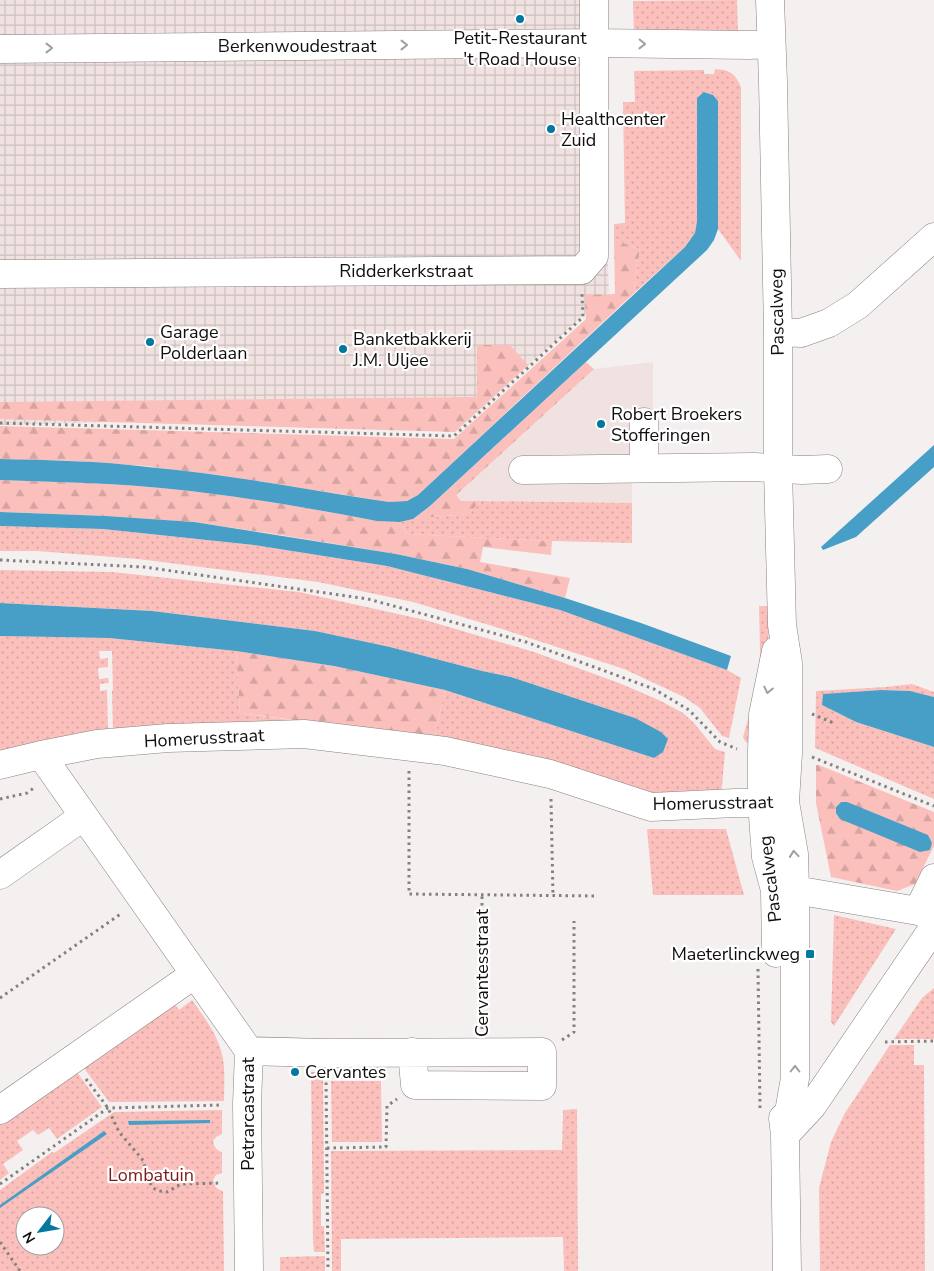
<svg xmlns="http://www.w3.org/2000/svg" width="934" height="1271" font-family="'Nunito Sans',sans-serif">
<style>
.built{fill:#f0e2e1}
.industrial{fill:url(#industrial-grid)}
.green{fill:url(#green-dots);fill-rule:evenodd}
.forest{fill:url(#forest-firs);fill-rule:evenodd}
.water{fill:#479ec7}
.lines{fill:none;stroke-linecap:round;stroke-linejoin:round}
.minor-casing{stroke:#868281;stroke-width:29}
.path{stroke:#838080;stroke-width:3;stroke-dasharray:2.5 4;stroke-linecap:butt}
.minor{stroke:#fff;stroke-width:28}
.oneway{stroke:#9f9f9f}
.poi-dot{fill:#0377a0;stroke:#fff;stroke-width:2}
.labels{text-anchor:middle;stroke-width:4.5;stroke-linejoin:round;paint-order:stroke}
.poi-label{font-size:18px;fill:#100f0e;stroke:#fff;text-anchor:start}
.street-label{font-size:18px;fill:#100f0e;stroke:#fff}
.park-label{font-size:18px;fill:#7c191d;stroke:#fff}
</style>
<defs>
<pattern id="industrial-grid" width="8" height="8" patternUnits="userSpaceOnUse" patternTransform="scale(1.25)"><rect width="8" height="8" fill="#f0e2e1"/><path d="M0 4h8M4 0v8" fill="none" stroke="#cdc1c0"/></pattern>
<pattern id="green-dots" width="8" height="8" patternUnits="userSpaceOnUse" patternTransform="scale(1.25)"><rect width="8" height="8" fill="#fbc0bb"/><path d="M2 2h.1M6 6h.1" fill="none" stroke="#d6a4a0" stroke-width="1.8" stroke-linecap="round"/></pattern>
<pattern id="forest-firs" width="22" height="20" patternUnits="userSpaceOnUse" patternTransform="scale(1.25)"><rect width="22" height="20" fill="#fbc0bb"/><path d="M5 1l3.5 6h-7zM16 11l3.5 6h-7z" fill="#d6a4a0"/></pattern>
</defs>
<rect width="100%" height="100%" fill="#f5f0f0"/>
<path class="built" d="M653,362V477H632V503L461,501L456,495L594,369Z"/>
<path class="industrial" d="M0,0H598L609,292L477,412L0,425Z"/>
<path class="green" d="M737,0L738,33L634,35L633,1Z
M715,69C730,70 735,73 741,87V261L718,229V101L713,95L705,92L697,98V221L695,233L685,247L633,294L640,250L614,239V224L625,223L623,102H635L634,71L704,70V74H714Z
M481,501L632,503V543L552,541L407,534L400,522L413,519L468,514Z
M0,526L103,529L254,545L387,566L560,610L727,670L741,678L729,738L722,736L700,708L684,697L624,669L499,628L413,602L318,582L138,559L37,551H0Z
M0,570L112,572L299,592L425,620L534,652L619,683L659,700L683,713L694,723L715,749L725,752L721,797H660L434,738L445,690L654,758L635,718L511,677L482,671L390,647L315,631L152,611L0,603Z
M759,606H770L768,647L749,744L745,741L743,737L759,681L760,651Z
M0,636L109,638L236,651L240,713L344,727L113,731L112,691L113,690L112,651H99L100,659L108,658V667L98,668L99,679L108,678L109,683L100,684V691L107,690L108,732L0,756Z
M912,684L934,692V697L909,691L881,690L824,694L822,705L856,722L934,747V799L815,748L816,691L886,687Z
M647,829H726L744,895H653Z
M834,915L896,929L834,1026L831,1022Z
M934,988V1039H894L922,998Z
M171,999L179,1010L192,1000C203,1016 216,1032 221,1051C226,1066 224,1085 224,1101L109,1102L81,1064Z
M890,1045H914V1065H924L925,1271H820L819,1188L831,1142L845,1113Z
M74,1068L102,1107L57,1139L49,1128L38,1135L33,1130L17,1141L23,1150L3,1164L9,1173L0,1180V1121Z
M311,1072H323L324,1193L321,1194V1226H324L325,1252H314L313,1239Z
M331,1081H381L382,1142H332Z
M577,1109L578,1271H564L563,1237L341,1239V1271H332L331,1151L562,1150L563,1110Z
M222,1110V1134L216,1137L213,1141C214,1147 216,1150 222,1152V1173L216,1175L213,1180C215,1187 216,1189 223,1191L224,1271H0V1190L52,1152L54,1153L114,1112ZM25,1216H55V1246H25Z
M325,1256V1271H280V1257Z"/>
<path class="forest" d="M614,239L640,250L633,294L418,495L407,501L389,502L225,476L146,466L75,461L0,459V426L454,439L586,319L585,295L615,294Z
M477,345H510L528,365L455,432L0,419V402L477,397Z
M586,362L594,369L456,495L461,501H481L468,514L413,519L430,506Z
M0,480C57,482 114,483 171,489C240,496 309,508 377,521L400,522L407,534L552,541L551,555L483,547L480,562L570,578L565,598L467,569L396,554L268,533L194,522L106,516L0,512Z
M236,651L334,666L445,690L434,738L240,713Z
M816,765H819L934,812V846L915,884L897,891L831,877L816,803ZM841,802L932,843L930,850L836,813V807Z"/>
<path class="water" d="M704,92L713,95L718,101V229L714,240L707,250L430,506L413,519L400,522L377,521C309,508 240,496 171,489C114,483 57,482 0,480V459C49,460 99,461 148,467C222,474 296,487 369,499L389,502L407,501L418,495L685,247L695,233L697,221V98Z
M934,445V467L856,537L823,550L821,547Z
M0,512L106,516L194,522L396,554L467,569L565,598L641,623L731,656L727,670L560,610L387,566L254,545L103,529L0,526Z
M0,603L152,611L315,631L390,647L482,671L511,677L635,718L661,732L668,739L663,752L654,758L445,690L334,666L236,651L109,638L0,636Z
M881,690L910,691L934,697V747L856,722L822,705L823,694Z
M841,802H847L928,835L932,843L930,850L920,852L840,819L836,813V807Z
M210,1120V1123L129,1125L128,1121Z
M104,1131L107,1134L0,1208V1205Z"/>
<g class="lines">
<g class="minor-casing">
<path id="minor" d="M770,0L773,82L778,332V469L782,625L788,663V753L785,802L794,854L795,890V1078L785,1135
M0,49L594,43L749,45L771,44
M0,274L582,270L594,256V0
M778,332L801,333L829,323L858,305L934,237
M644,422V468
M523,470L754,467L802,470L828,469
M776,651L763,715L762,752V803L766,857L775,890L776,953
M41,755L249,1051L247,1104L249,1271
M0,765L41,755L97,744L168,738L304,734L445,751L550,774L651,807L735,803L785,802
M0,875L84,816
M778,890H795L918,911L934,917
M918,911L934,878
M249,1051L326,1053H334C403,1053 473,1052 542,1052V1086L415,1085L412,1052
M0,1110L195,974
M783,1118L785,1135L787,1271
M785,1135L812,1106L934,927"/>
</g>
<path class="path" d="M0,423L454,436L583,317L582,294
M0,560L144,567L368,599L526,642L654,689L689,710L720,742L737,749
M812,714L836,724
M812,757L934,806
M409,771V894L598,896
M0,799L27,793L35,787
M551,799L553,896
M758,969L760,1108
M0,998L122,913
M482,1029V894
M562,1040L574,1032V921
M885,1042L934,1041
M326,1076L328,1271
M86,1079L108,1108L119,1132L142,1159L146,1169L150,1183L153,1188L159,1191L167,1192L181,1184L222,1183
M327,1148L386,1147L387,1106L397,1099
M0,1184L108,1108L223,1105
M0,1242L20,1271"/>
<use href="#minor" class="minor"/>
</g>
<defs><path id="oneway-chevron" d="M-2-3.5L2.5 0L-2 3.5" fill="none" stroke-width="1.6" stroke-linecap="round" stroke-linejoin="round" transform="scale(1.25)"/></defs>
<g class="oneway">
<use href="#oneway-chevron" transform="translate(642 44) rotate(1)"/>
<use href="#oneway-chevron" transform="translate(404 45)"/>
<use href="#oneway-chevron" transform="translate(49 48)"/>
<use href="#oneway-chevron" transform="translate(768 690) rotate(102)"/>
<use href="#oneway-chevron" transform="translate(794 854) rotate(-95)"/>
<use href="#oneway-chevron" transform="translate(795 1069) rotate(-90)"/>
</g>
<g class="poi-dot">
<circle cx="520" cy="19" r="5"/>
<circle cx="551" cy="129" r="5"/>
<circle cx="150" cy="342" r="5"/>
<circle cx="343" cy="349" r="5"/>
<circle cx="601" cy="424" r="5"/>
<rect x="805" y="949" width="10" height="10" rx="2.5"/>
<circle cx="295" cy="1072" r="5"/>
</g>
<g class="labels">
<g class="poi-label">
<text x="520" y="44" text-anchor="middle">Petit-Restaurant<tspan x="520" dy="21">'t Road House</tspan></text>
<text x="561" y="125">Healthcenter<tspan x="561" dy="21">Zuid</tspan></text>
<text x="160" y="338">Garage<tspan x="160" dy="21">Polderlaan</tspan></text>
<text x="353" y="345">Banketbakkerij<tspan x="353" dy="21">J.M. Uljee</tspan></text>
<text x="611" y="420">Robert Broekers<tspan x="611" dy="21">Stofferingen</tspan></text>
<text x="800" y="960" text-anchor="end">Maeterlinckweg</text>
<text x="305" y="1078">Cervantes</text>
</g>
<g class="street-label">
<text x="297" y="52">Berkenwoudestraat</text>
<text x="406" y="277">Ridderkerkstraat</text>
<text transform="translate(777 312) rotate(-91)" y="6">Pascalweg</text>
<text transform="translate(204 738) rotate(-3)" y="6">Homerusstraat</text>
<text transform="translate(713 803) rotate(-1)" y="6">Homerusstraat</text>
<text transform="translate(770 879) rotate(-97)" y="6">Pascalweg</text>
<text transform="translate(482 973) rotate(-90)" y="6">Cervantesstraat</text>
<text transform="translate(248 1114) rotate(-90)" y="6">Petrarcastraat</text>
</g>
<g class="park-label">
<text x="151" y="1181">Lombatuin</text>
</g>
</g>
<g transform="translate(40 1231) rotate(239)"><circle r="24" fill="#ffffff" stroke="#9f9f9f"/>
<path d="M0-4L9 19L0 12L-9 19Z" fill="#0377a0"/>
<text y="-8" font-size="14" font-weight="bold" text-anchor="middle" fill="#100f0e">N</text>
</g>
</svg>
